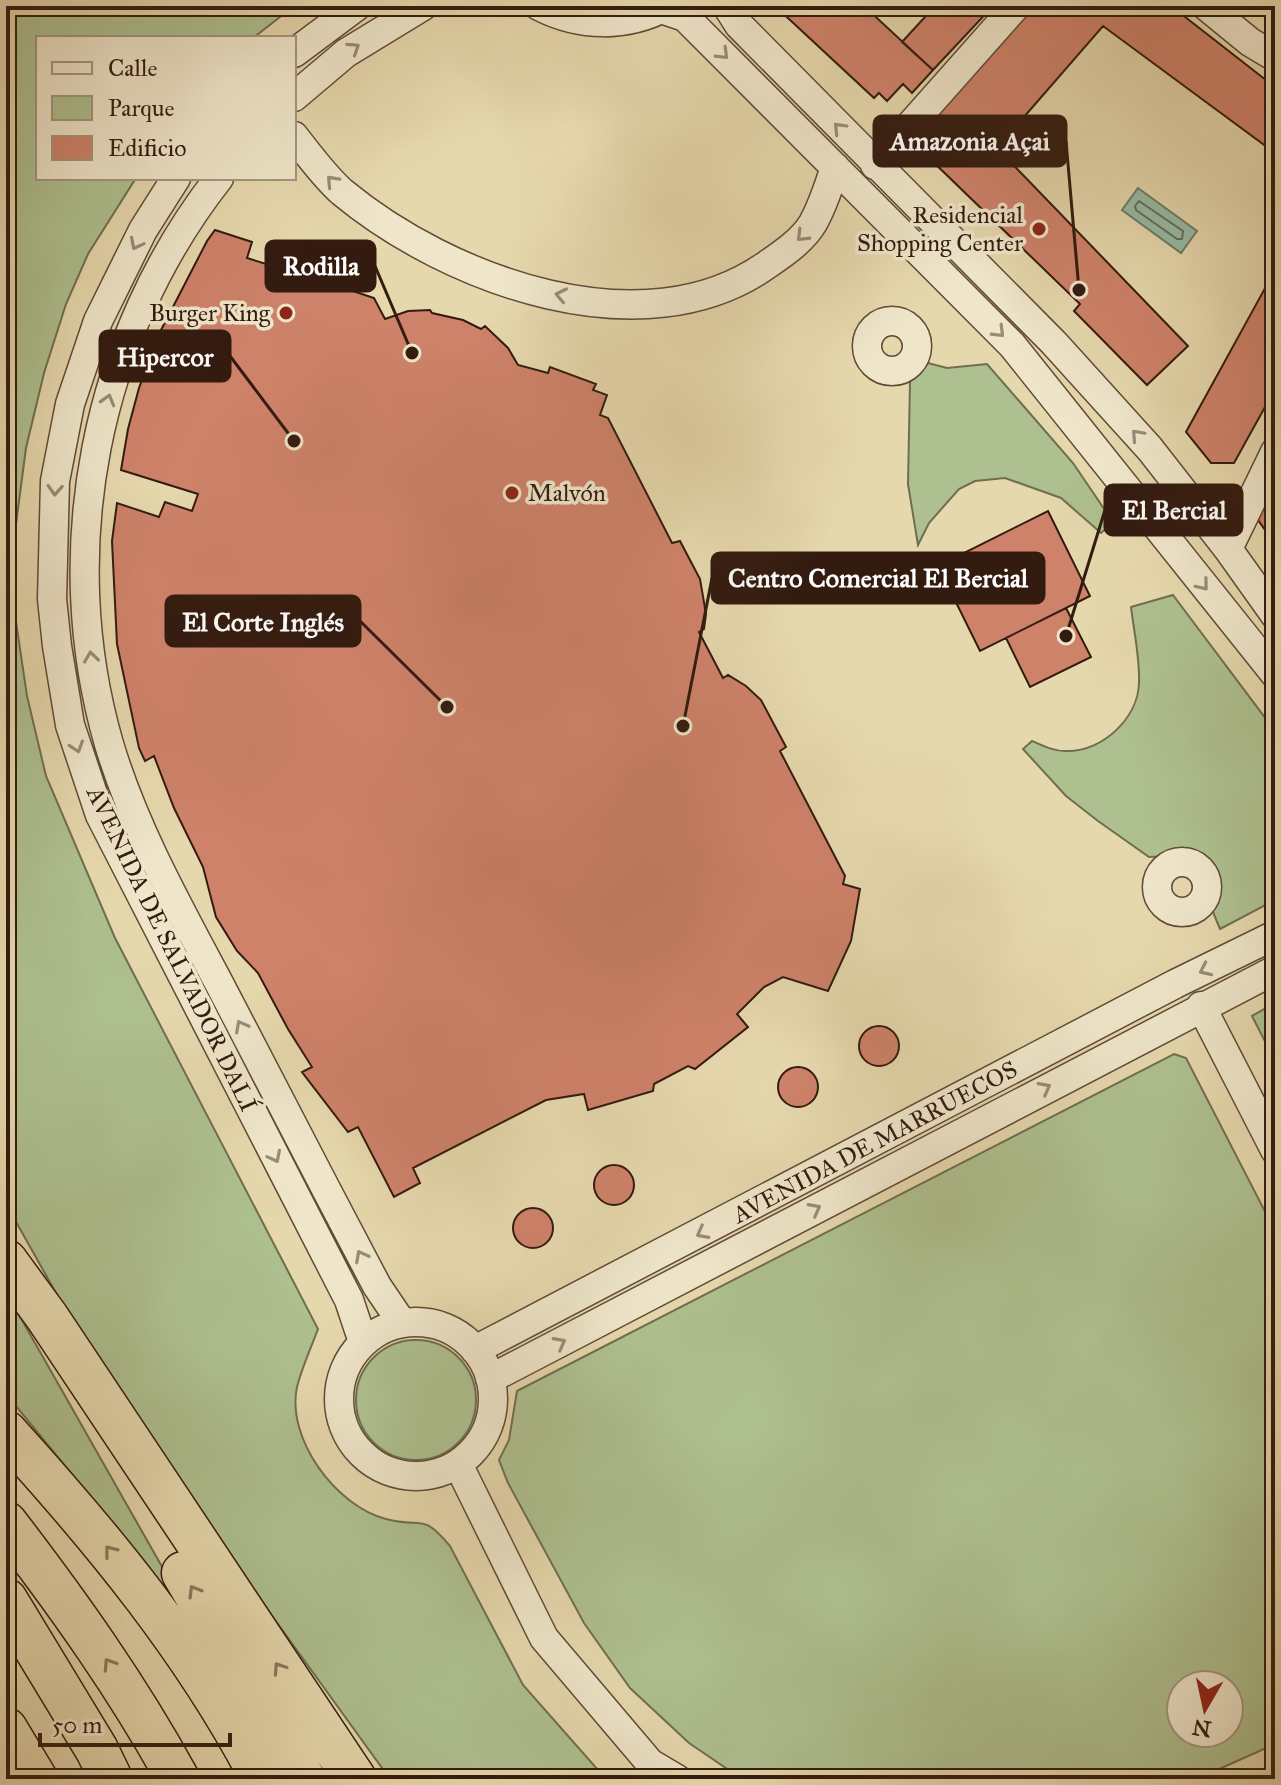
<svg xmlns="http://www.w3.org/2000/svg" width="1281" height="1785" font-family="'IM FELL Great Primer',serif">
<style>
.green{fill:#aec08f;stroke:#706e50;stroke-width:2;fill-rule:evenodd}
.water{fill:#97bba5;stroke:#6f7b69;stroke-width:2}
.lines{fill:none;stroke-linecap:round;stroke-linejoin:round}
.shore{stroke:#656b5a;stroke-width:2}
.building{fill:#ce826a;stroke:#331b10;stroke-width:2}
.minor-casing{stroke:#604a37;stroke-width:31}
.highway-casing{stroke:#331b10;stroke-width:45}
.minor{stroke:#efe6ca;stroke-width:28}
.highway{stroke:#e6d8ad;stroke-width:42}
.oneway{stroke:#9a8b76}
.oneway2{stroke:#8c7a5e}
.poi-dot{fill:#8f2418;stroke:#efe6ca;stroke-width:3}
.labels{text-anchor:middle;stroke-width:7;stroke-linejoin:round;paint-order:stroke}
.poi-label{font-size:24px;fill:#331b10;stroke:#efe6ca;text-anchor:end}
.street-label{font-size:24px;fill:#331b10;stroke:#efe6ca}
.leader{fill:none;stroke:#331b10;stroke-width:3}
.callout-dot{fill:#331b10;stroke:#efe6ca;stroke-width:3}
.callout{fill:#331b10;stroke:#331b10;stroke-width:3}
.callout-label{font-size:26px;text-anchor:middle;font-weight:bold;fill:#fff}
</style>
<rect width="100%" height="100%" fill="#e6d8ad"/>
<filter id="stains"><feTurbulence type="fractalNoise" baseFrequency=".0025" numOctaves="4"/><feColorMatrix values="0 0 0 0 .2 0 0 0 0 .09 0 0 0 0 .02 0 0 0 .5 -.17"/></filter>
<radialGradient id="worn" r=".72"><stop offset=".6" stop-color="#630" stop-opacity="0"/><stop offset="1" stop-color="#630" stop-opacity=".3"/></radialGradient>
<path class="green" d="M6,6H294L253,38H38V178H136L88,254L66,304L44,373L26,448L16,524L15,615L27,696L46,776L115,938L318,1329C311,1348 302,1367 297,1387C286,1439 336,1506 386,1519C423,1529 421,1511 450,1546L523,1685L606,1779H390L171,1476L65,1309L6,1204Z
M924,362L947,368L987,364L1073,463L1113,522L1101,533L1061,498L1005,478L975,481L959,489L929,523L918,545L908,484L910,382Z
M1173,595L1275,731V900L1220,929L1210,905L1214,884L1199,860L1185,855L1149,857L1098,821L1066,796L1023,749L1032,741C1043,746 1056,752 1068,751C1103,751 1138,718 1139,683C1140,658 1134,632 1131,607Z
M1275,1003V1061L1252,1016Z
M1174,1054L1186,1058L1275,1231V1744L1197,1779H742L689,1743L630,1688L584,1623L508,1483L499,1460L509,1440L517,1391ZM1181,1685H1229V1733H1181Z
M6,1292L194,1623L6,1394Z
M356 1400a60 60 0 1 1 120 0a60 60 0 1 1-120 0Z"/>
<path class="water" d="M1138,188L1197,231L1181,253L1122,210Z"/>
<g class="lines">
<path class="shore" d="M1139,201L1183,231L1182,239H1177L1136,210L1135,206Z"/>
</g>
<path class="building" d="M775,6H864L933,70L912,93L903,84L887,101L879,93L874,98Z
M935,6H993L933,70L902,42Z
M1026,6H1171L1275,87V153L1103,26L997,148L1188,346L1147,385L1074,311L1080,304L926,155L927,116Z
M215,230L252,242L247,258L305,276L311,261L346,272L345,279L352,281L350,290L374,298L385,319L408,311L430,310L432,313L463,320L481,329L485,326L508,348L518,365L548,373L550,367L596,384L593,390L607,395L600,415L608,418L672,543L680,541L700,579L706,614L704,629L699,632L723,678L728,675L746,686L761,700L786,747L780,751L845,876L843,884L860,889L851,941L828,991L783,977L764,987L737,1014L748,1027L695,1069L688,1066L654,1084L653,1091L588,1110L584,1094L546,1100L413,1168L420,1183L394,1197L358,1127L348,1132L302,1072L312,1067L288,1029L258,973L237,951L216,917L203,867L174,808L154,756L145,761L139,748L117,644L112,541L117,503L159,517L165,502L192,511L198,494L121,470L128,429L139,388L159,334L207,241Z
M1275,270V389L1234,463H1211L1186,432Z
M1275,462V544L1258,520Z
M1048,511L1090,596L980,651L938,566Z
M1066,608L1091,657L1030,687L1006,638Z
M859 1046a20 20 0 1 1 40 0a20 20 0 1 1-40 0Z
M778 1087a20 20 0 1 1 40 0a20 20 0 1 1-40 0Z
M594 1185a20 20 0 1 1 40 0a20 20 0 1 1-40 0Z
M513 1228a20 20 0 1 1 40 0a20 20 0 1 1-40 0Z"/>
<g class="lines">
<g class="minor-casing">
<path id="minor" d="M539,6C580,27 626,28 667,6
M727,6L739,25L1054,343L1150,449L1228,549L1275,615
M1206,6L1250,42L1275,57
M661,9L685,17L1012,345L1275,674
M294,53L357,6
M294,97L346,53L423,6
M294,136C309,155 324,176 342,192C448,280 644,353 768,264C784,253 803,240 813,223C823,205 829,186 835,167
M875,165L1016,6
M176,178L143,230L98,321L70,404L55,481L52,599L57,646L70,725L100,815L349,1300L363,1342
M219,178C95,336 53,551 109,744C134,828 179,908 220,985C272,1085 324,1186 377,1286L402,1323
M867 346a25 25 0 1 1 50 0a25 25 0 1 1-50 0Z
M1228,549L1275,452
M1157 887a25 25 0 1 1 50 0a25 25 0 1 1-50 0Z
M1201,1006L1275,1150
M339 1399a77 77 0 1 1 154 0a77 77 0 1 1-154 0Z
M475,1350L1175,984L1275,935
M490,1379L1275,970
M458,1464L544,1638L650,1763L677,1779"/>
</g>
<g class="highway-casing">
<path id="highway" d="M6,1261L47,1317L355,1779
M6,1432C103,1539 195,1650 262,1779
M6,1523C69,1605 128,1688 178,1779
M183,1573L304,1779
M6,1600L97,1750L111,1779
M6,1729L36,1779"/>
</g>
<use href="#minor" class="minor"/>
<use href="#highway" class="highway"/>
</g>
<defs><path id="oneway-chevron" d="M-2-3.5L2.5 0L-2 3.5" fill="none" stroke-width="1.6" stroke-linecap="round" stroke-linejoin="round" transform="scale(2)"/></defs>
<g class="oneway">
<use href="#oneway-chevron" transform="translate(354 48) rotate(-33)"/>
<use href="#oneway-chevron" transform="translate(723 54) rotate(45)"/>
<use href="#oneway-chevron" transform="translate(839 128) rotate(-134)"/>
<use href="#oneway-chevron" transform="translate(332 181) rotate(-133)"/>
<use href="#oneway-chevron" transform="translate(802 236) rotate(135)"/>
<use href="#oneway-chevron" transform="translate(136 244) rotate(117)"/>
<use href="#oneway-chevron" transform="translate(561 295) rotate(-168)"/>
<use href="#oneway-chevron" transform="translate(999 332) rotate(45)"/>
<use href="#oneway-chevron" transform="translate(108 400) rotate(-74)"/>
<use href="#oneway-chevron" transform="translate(1137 435) rotate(-132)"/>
<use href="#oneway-chevron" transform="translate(55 490) rotate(93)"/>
<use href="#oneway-chevron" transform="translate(1203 585) rotate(51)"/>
<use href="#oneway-chevron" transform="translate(91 657) rotate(-98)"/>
<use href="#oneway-chevron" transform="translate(77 747) rotate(72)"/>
<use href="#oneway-chevron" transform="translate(1205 970) rotate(155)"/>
<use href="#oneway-chevron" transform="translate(241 1026) rotate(-118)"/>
<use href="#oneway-chevron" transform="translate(1045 1088) rotate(-28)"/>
<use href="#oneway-chevron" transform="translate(275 1157) rotate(63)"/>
<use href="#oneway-chevron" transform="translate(815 1209) rotate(-28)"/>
<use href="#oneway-chevron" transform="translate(702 1233) rotate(152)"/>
<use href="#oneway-chevron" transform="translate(361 1256) rotate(-118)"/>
<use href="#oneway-chevron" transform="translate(560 1343) rotate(-28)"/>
</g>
<g class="oneway2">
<use href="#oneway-chevron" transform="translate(110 1551) rotate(-128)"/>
<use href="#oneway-chevron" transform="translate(194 1591) rotate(-121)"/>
<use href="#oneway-chevron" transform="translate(109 1664) rotate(-123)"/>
<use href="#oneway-chevron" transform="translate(279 1668) rotate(-124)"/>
</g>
<g class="poi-dot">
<circle cx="1039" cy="229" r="8"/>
<circle cx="286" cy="313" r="8"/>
<circle cx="512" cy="493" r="8"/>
</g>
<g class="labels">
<g class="poi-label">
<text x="1023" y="223">Residencial<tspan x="1023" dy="28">Shopping Center</tspan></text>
<text x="270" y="321">Burger King</text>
<text x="528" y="501" text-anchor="start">Malvón</text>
</g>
<g class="street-label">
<text transform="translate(172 949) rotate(64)" y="8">AVENIDA DE SALVADOR DALÍ</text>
<text transform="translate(875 1142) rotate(-28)" y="8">AVENIDA DE MARRUECOS</text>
</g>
</g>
<path class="leader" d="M1079 290L1066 141M412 353L375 266M294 441L230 356M1066 636L1105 510M683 726L712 578M447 707L360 621"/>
<g class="callout-dot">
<circle cx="1079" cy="290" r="8"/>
<circle cx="412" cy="353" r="8"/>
<circle cx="294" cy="441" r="8"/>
<circle cx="1066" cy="636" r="8"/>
<circle cx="683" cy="726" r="8"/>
<circle cx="447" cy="707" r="8"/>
</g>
<g class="callout">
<rect x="874" y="116" width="192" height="50" rx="8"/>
<rect x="266" y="241" width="109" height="50" rx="8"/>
<rect x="100" y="331" width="130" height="50" rx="8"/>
<rect x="1105" y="485" width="137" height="50" rx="8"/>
<rect x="712" y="553" width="332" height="50" rx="8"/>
<rect x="166" y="596" width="194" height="50" rx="8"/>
</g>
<g class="callout-label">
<text x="970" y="150">Amazonia Açai</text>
<text x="321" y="275">Rodilla</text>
<text x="165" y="366">Hipercor</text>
<text x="1174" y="519">El Bercial</text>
<text x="878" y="587">Centro Comercial El Bercial</text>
<text x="263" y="631">El Corte Inglés</text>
</g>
<rect width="1281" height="1785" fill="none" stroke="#e6d8ad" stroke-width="32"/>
<rect x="8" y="8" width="1265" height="1769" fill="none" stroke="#331b10" stroke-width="4"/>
<rect x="16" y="16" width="1249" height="1753" fill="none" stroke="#331b10" stroke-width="2"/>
<rect x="36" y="36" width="260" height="144" fill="#efe6ca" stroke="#a49580" stroke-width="2"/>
<rect x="52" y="62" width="40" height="12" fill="#efe6ca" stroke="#a49580" stroke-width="2"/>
<text x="108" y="76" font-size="24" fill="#331b10">Calle</text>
<rect x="52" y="96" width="40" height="24" fill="#aec08f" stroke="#a49580" stroke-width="2"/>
<text x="108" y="116" font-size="24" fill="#331b10">Parque</text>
<rect x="52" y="136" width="40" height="24" fill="#ce826a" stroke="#a49580" stroke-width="2"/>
<text x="108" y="156" font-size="24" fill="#331b10">Edificio</text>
<g transform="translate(1205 1709) rotate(189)"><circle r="38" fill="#efe6ca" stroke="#a49580" stroke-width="2"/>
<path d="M0-6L14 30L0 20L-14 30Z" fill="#8f2418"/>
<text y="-12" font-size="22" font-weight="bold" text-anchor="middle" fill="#331b10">N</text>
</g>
<path d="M40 1733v12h190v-12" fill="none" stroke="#331b10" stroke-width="4"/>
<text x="52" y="1733" font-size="24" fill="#331b10" stroke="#efe6ca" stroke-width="6" paint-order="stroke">50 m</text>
<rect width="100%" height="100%" filter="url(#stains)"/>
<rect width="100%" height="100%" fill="url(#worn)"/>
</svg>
